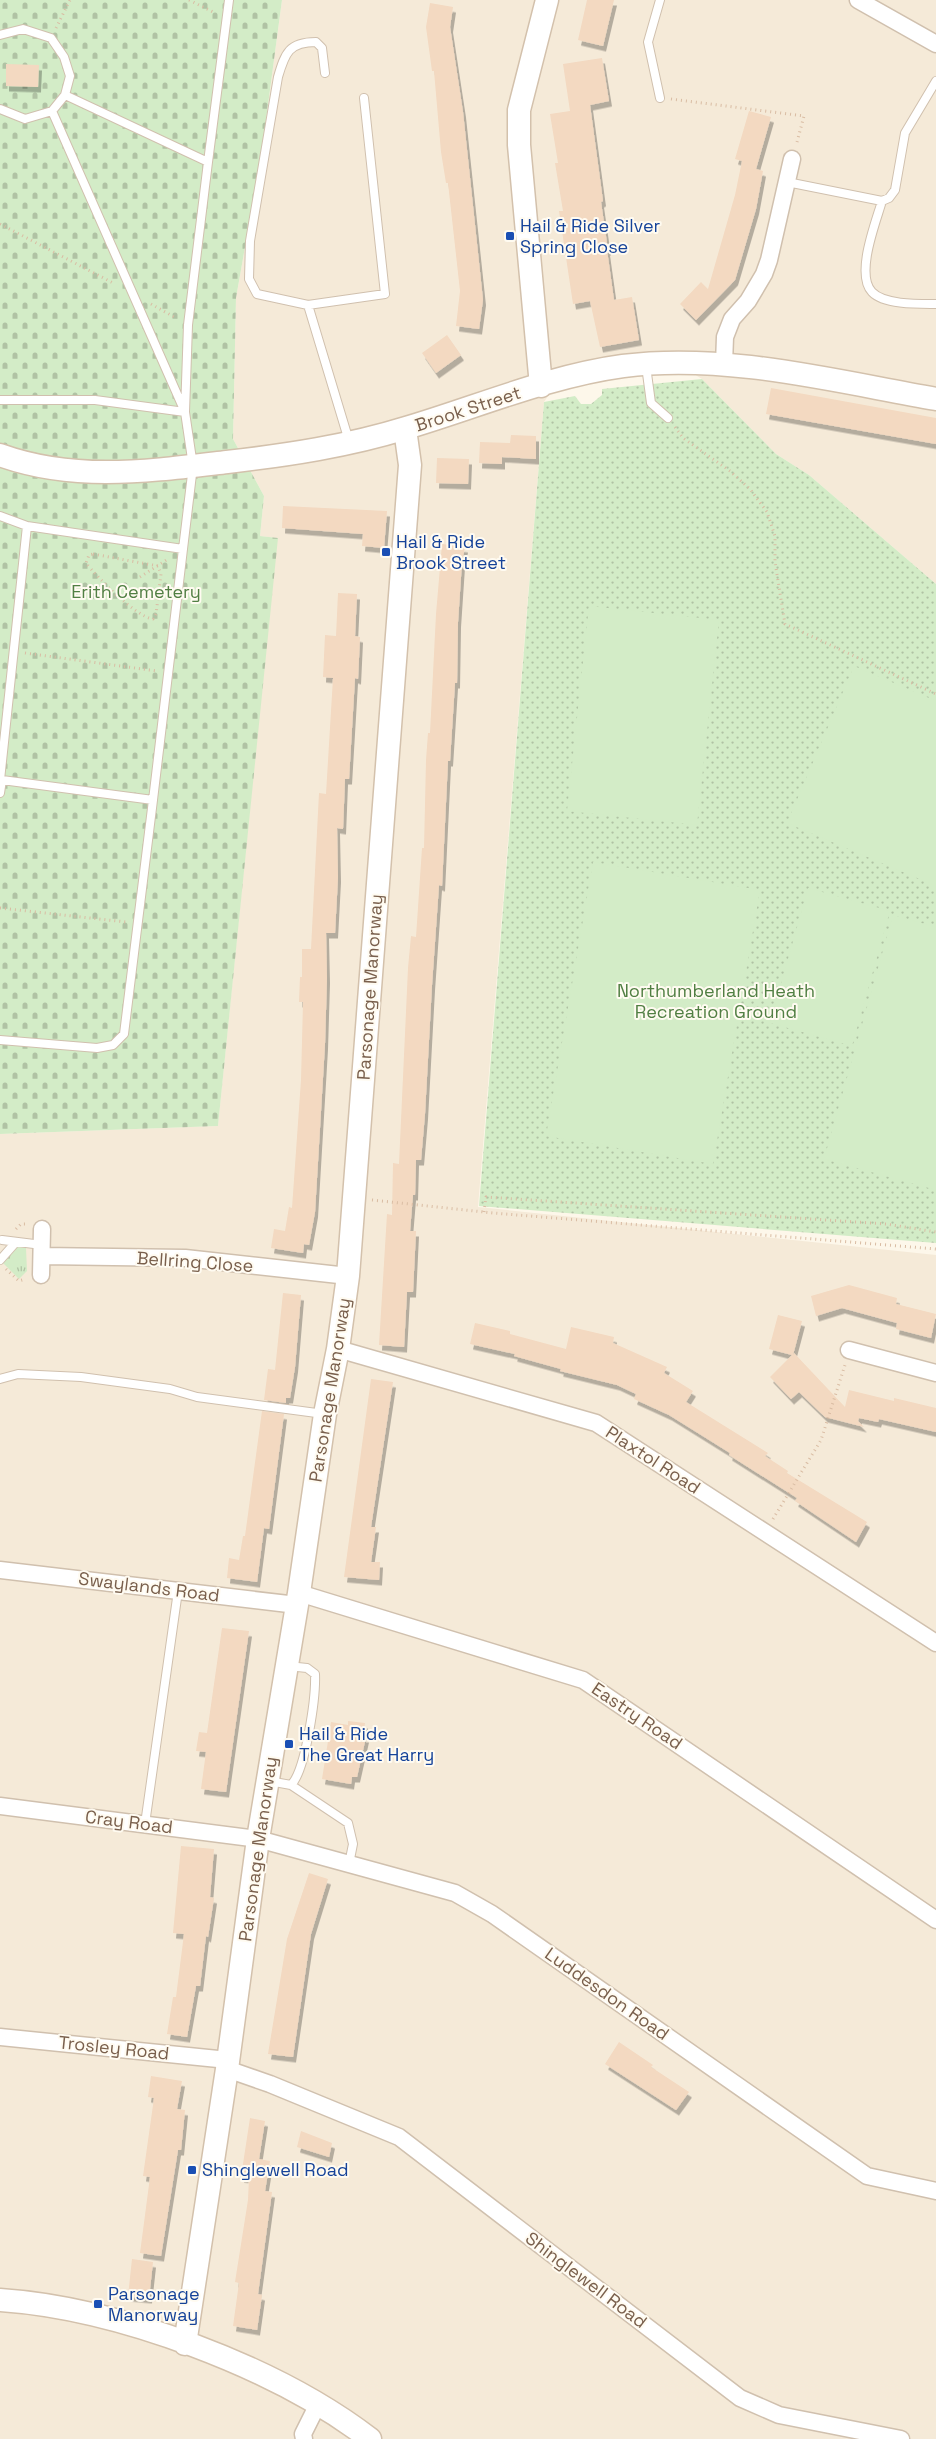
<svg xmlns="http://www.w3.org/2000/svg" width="936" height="2439" font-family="'Space Grotesk',sans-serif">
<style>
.residential{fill:#f5ead8}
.grass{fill:url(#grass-tufts)}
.cemetery{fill:url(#cemetery-stones)}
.park{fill:url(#park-dots)}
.garden{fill:#d3ecc7}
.building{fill:#f3d9c1;filter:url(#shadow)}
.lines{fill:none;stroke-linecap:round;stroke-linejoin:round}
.lane-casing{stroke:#d0c0ae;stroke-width:10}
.street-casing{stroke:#d0c0ae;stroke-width:19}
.secondary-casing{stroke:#d3c1ac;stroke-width:25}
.path{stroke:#d9bca3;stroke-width:3;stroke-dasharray:1 4;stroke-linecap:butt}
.lane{stroke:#fff;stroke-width:8}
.street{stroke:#fff;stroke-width:16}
.secondary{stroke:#fff;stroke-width:22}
.transit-dot{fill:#1a4fb4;stroke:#fffbf1;stroke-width:2}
.labels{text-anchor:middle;stroke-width:4;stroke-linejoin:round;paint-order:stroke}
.transit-label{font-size:18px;fill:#164399;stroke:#fffbf1;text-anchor:start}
.street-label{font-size:18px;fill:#795f4c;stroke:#fffbf1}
.park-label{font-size:18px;fill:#517f43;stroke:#fffbf1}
</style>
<defs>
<pattern id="grass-tufts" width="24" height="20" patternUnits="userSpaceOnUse" patternTransform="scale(1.25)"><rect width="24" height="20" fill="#d3ecc7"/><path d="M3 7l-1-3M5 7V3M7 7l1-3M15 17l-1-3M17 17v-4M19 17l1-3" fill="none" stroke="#b0c2a4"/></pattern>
<pattern id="cemetery-stones" width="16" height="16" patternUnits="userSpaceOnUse" patternTransform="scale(1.25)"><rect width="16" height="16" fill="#d3ecc7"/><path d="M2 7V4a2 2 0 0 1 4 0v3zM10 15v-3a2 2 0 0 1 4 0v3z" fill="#b0c2a4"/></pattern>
<pattern id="park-dots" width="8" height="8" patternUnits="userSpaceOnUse" patternTransform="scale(1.25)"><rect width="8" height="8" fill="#d3ecc7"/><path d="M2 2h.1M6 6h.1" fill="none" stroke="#b0c2a4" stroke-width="1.8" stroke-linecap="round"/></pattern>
<filter id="shadow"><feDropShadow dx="3" dy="5.5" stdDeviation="0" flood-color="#0004"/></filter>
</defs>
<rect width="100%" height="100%" fill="#fdf7ea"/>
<path class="residential" d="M282,0H936V584L809,475L776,454L702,379L676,363L559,380L544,402L478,1207L936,1255V2439H0V1134L218,1126L277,538L260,536L264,496L233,439L236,298L261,157Z"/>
<path class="grass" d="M18,1247L26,1248L27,1271L19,1279L3,1263Z"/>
<path class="cemetery" d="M0,0H282L261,157L236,298L233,439L264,496L260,536L278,538L218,1126L0,1134Z"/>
<path class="park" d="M702,379L776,454L809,475L936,584V1243L479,1206L544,402L575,396L581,404H591L602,395V389Z"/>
<path class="garden" d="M589,606L719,620L697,825L567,811Z
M854,666L936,701V886L787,823Z
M593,862L760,890L713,1164L546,1136Z
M808,888L890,911L852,1046L770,1023Z
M893,915L936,927V1190L824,1159Z"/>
<path class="building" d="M587,0H614L603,46L578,40Z
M430,3L453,7L450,27L463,112L483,300L479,329L456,326L460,291L448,183H446L441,152L434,71H432L426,27Z
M602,58L609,101L590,105L603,201L601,202L608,250H607L614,300L632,297L639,340L600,347L590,301L573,304L559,211H563L555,163H558L550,114L570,111L563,64Z
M6,64L39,65L38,87L6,86Z
M749,111L771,117L756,169L763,171L756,209L735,280L696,320L680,304L701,282L708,289L735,195L742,161L735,159Z
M447,335L461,355L436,373L422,353Z
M771,388L936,418V444L766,414Z
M511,435L536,436V459L502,457V464L479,463L480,442L510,443Z
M437,458L469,459L468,484L436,483Z
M283,506L387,511L384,548L362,546L363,534L282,528Z
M442,544L465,547L462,562L458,622L457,683H455L450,761H448L442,886L439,885L432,985L425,1114L421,1160H416L415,1195H413L410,1231H416L413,1292H407L404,1347L379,1345L387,1214L392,1215L393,1163L399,1164L408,968L411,936L416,937L422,848H424L426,760L428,733H430L436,614Z
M338,593L357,594L355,636L360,637L358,679L355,678L349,779H345L343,829L337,828L338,877L335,933H326L327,978L325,1044L315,1212L309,1245L304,1244L303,1253L271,1248L274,1229L285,1231L289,1207L292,1208L301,1080L303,1002H299L300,977H302V949H311L319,793L326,794L333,678L323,677L325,635L336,636Z
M849,1285L897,1298L896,1304L936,1314L931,1338L896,1329L897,1323L842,1308L816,1316L811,1296Z
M283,1293L301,1295L295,1367L290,1398H286V1403L264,1400L268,1369L275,1370Z
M778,1315L802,1321L793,1355L794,1353L845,1407L849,1390L894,1401V1398L936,1408V1432L879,1419L878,1422L859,1418L858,1421L864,1427L825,1417L799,1392L791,1399L770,1377L792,1355L769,1349Z
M475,1323L510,1331V1334L566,1349L571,1327L614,1337L613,1343L667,1367L664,1373L693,1391L686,1402L768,1453L765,1456L788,1471L787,1473L867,1522L856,1542L795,1501L797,1498L729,1455L730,1453L669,1415L634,1399L636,1394L617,1385L560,1371L561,1369L514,1356L515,1354L470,1344Z
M371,1379L393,1382L371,1527H376L371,1562H380L379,1580L344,1577Z
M262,1411L284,1414L269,1529L264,1528L257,1582L227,1578L229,1558L239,1560L243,1536H245Z
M222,1628L249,1631L226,1792L201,1789L206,1752L196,1751L199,1732L207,1733Z
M348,1721L365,1723L363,1737H366L357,1777H352L351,1784L322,1779L331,1722L348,1725Z
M181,1846L214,1849L210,1897L214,1898L208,1937L206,1936L200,1986H196L187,2037L167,2034L173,1997H176L184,1934L173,1933Z
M309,1873L328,1879L311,1934L293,2057L268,2054L287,1939Z
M619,2042L653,2065L651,2067L689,2092L676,2110L605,2064Z
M151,2076L182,2081L177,2109L185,2110L181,2150H178L161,2256L140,2253L150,2177L143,2176L154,2098L148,2097Z
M250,2118L265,2121L259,2159L270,2161L265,2191L272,2192L258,2294L262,2295L257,2330L233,2326L239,2283L235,2282L248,2200L249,2178L241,2177Z
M301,2131L332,2143L329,2157L297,2147Z
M132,2259L153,2262L149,2298L128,2296Z"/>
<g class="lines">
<g class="lane-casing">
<path id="lane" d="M660,0L648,42L660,98
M0,35L23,29L51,38L64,57L70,76L65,95L208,162L188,325L185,412L95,400H0
M0,109L25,119L52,111L65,95
M208,162L229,0
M787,182L882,201C876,222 855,274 872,292C884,305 920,304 936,304
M882,201L889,198L895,190L905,133L936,81
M308,305L257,294L249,279L250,241L278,77C285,53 289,42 316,42L322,48L325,73
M646,366L651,403L668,418
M349,441L308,305L385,294L364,98
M0,516L27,526L0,780
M27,526L183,549L193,466L185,412L52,111
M0,793L2,780L153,800L183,549
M0,1040L97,1048L113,1045L124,1034L153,800
M2,1240L42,1245
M0,1260L16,1242
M0,1379L18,1374L81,1377L170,1389L197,1397L324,1414
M269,1781L291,1785C306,1770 316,1696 315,1674L307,1668L288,1666
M291,1785L348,1823L353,1844L349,1864
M145,1824L178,1591"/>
</g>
<g class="street-casing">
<path id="street" d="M858,0L936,44
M724,364L725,337L732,319L748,301L764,274L769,260L792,159
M42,1256L185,1258L348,1276
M41,1275L42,1229
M338,1349L596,1423L936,1643
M849,1350L936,1373
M0,1570L297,1605
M299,1593L583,1680L936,1920
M0,1806L258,1839L455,1893L492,1914L867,2176L936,2191
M0,2037L228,2060
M227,2069L270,2084L399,2137L740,2398L779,2415L901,2439
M304,2439L303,2434L318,2404"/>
</g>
<g class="secondary-casing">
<path id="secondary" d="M541,386L519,145V110L547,0
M0,455C75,482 150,471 227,462C288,455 348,446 406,428C477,407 549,376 623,366C727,353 833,381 936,399
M0,2300C118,2308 276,2367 370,2439
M185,2344L227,2069L258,1839L299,1593L325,1414L338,1349L348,1276L410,465L405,429"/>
</g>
<path class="path" d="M189,0L215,13
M56,28L70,0
M671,99L804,116L797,142
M0,224L115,284
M151,304L176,318
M675,427L683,438L730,471L750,489L767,512L775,536V562L785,624L936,694
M93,554L158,566L161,574L156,614L153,619C136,617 97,577 86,563L89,555Z
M140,577L168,559
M25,653L157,671
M0,908L126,922
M372,1200L493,1213L936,1249
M484,1212L486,1197L886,1224L936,1232
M16,1229L21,1224H28
M6,1269L19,1281L25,1279
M773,1519L821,1440L845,1365"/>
<use href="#lane" class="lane"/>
<use href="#street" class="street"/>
<use href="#secondary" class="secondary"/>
</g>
<g class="transit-dot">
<rect x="505" y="231" width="10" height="10" rx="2.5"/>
<rect x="381" y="547" width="10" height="10" rx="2.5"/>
<rect x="284" y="1739" width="10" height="10" rx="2.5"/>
<rect x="187" y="2165" width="10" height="10" rx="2.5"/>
<rect x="93" y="2299" width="10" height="10" rx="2.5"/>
</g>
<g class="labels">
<g class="transit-label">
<text x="520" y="232">Hail &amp; Ride Silver<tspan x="520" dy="21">Spring Close</tspan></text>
<text x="396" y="548">Hail &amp; Ride<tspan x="396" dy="21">Brook Street</tspan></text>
<text x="299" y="1740">Hail &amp; Ride<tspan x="299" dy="21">The Great Harry</tspan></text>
<text x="202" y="2176">Shinglewell Road</text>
<text x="108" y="2300">Parsonage<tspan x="108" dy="21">Manorway</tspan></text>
</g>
<g class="street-label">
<text transform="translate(468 409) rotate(-18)" y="6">Brook Street</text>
<text transform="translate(370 987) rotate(-86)" y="6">Parsonage Manorway</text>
<text transform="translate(195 1262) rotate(4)" y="6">Bellring Close</text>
<text transform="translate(330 1390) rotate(-81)" y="6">Parsonage Manorway</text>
<text transform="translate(653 1460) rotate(33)" y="6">Plaxtol Road</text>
<text transform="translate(149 1587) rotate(7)" y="6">Swaylands Road</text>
<text transform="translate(637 1716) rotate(34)" y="6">Eastry Road</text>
<text transform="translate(129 1822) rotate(7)" y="6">Cray Road</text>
<text transform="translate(258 1849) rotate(-82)" y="6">Parsonage Manorway</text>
<text transform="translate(607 1994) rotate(35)" y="6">Luddesdon Road</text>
<text transform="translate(114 2048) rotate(6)" y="6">Trosley Road</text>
<text transform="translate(586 2280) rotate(37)" y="6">Shinglewell Road</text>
</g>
<g class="park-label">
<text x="136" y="598">Erith Cemetery</text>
<text x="716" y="997">Northumberland Heath<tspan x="716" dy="21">Recreation Ground</tspan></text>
</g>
</g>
</svg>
